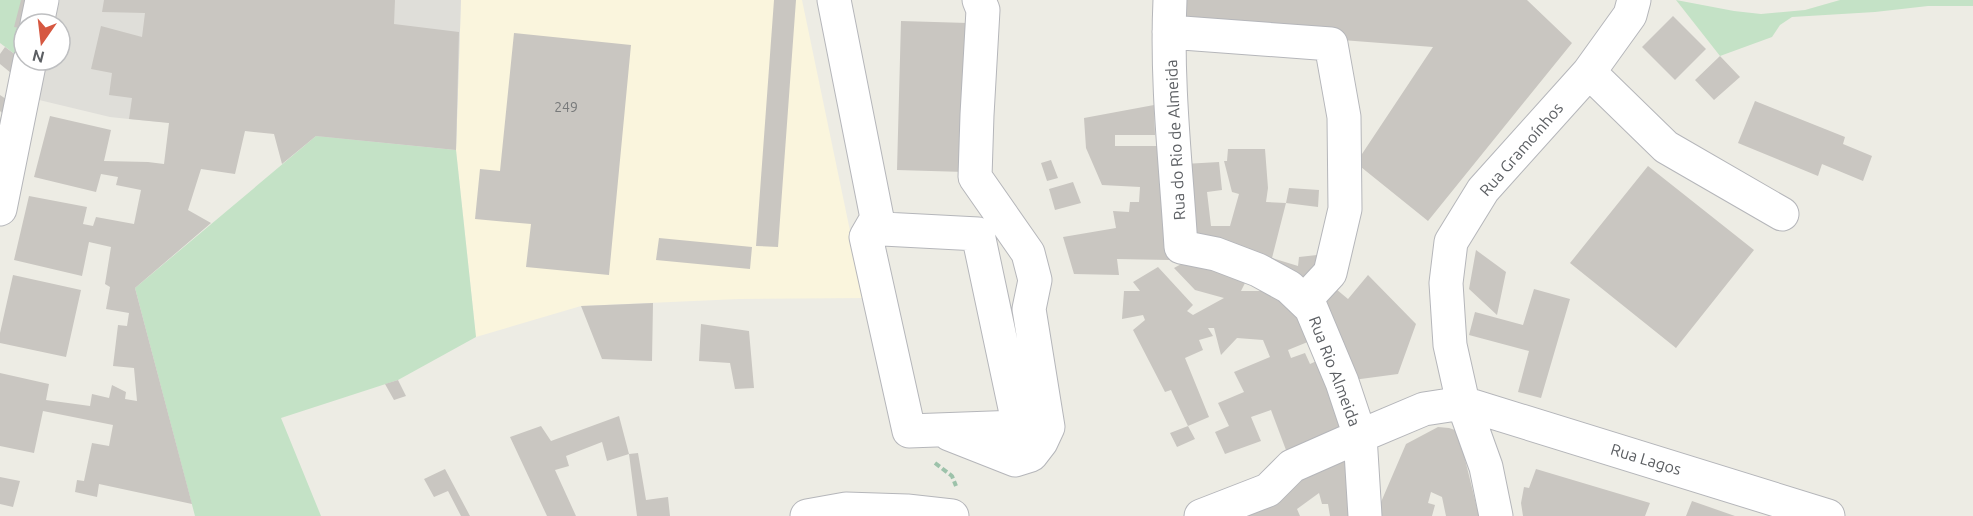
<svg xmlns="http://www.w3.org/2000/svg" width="1973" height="516" font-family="Ubuntu,sans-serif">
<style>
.commercial{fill:#faf5dd}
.industrial{fill:#dfded9}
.green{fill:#c4e2c6}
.building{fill:#c9c6c1}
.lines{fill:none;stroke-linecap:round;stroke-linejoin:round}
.minor-casing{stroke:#b5b6ba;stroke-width:35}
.path{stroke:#9dc2aa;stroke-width:4;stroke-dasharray:6 3;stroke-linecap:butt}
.minor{stroke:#fff;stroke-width:33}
.labels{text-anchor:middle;stroke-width:4.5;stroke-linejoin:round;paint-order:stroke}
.number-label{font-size:14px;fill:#77797a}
.street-label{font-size:16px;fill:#5c5f63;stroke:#fff}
</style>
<rect width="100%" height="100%" fill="#edece4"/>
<path class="commercial" d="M461,0H802L864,298L739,299L581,306L476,337L456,150Z"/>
<path class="industrial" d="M60,0H461L456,150L129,119L110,117L35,99L45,60H60V24H54Z"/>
<path class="green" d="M0,0H38L24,24V61L0,43Z
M1676,0L1734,11L1761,14L1805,10L1840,0H1973V6H1928L1875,12L1792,17L1780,25L1772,37L1720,56Z
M316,136L456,150L476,337L398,380L281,418L321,516H195L135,288Z"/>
<path class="building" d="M21,0H26L24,29L14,27Z
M104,0H395L394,24L459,32L456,150L316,136L282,164L274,134L245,131L235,174L201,169L188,210L211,223L135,288L192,504L99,484L97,497L75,492L77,480L84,481L92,443L109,446L113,425L43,411L34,453L0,446V373L49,384L46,400L90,406L92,394L109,398L112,385L126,392L125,399L137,401L134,368L113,366L118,325L127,326L129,313L106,309L110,287L105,284L111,247L89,242L82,276L14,260L29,196L87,207L83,224L93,226L96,217L134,224L141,190L116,185L118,177L101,174L96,192L34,177L50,116L111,130L104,161L148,162L164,164L169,123L129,119L132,98L109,95L112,73L91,69L101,26L142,37L145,13L102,12Z
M774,0H796L778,247L756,246Z
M1175,0H1527L1572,43L1428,221L1356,163L1433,47L1173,27Z
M1673,16L1706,49L1675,80L1642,47Z
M901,21L968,23L965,172L897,170Z
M514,33L631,45L609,275L526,267L531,224L475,219L480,169L500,171Z
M5,47L24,61L0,167V120L2,113L0,111V95L6,99L11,73L0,64V54Z
M1720,56L1740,77L1714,100L1695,80Z
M1755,101L1845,137L1843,144L1872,156L1863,181L1822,164L1818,176L1738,143Z
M1154,105L1155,135H1115V146H1168L1169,260L1117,259L1119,275L1074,274L1063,237L1116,228L1113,211L1129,212L1130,202H1139L1140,187L1102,185L1086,148L1084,118Z
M1228,149H1265L1268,188L1266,202L1286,203L1272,258L1298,266L1299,257L1317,255L1316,280L1292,279L1188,245L1184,164L1219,162L1222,190L1207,192L1211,226H1230L1239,194L1232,192L1224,161H1227Z
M1051,160L1058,178L1047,181L1041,163Z
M1648,166L1754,250L1676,348L1570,263Z
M1073,182L1081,203L1055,210L1049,189Z
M1289,188L1319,190L1318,207L1286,203Z
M659,238L752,247L750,269L656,260Z
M1476,250L1506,272L1497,315L1469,289Z
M1185,262L1249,275L1241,291H1281L1315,339L1288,350L1291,358L1305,353L1310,364L1321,359L1342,437L1289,458L1271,410L1251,417L1261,441L1225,454L1215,432L1229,426L1218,403L1244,392L1234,372L1270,357L1263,340L1237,338L1221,355L1214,328H1208L1213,336L1199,340L1203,350L1185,358L1209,417L1188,426L1171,390L1165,392L1133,330L1145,320L1143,315L1122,319L1124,291H1140L1133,282L1158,267L1193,305L1187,311L1193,315L1224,298L1195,290L1174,268Z
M13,275L81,290L66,357L0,343V333Z
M1368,275L1416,324L1398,374L1353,380L1318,308L1336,289L1348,299Z
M1534,289L1570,299L1541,398L1518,392L1529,351L1469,335L1475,312L1523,325Z
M653,303L652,361L602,359L581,306Z
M701,324L749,331L754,388L735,389L730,363L699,361Z
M398,380L406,396L394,400L385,384Z
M619,416L629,454L607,461L602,442L566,456L569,466L555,470L576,516H547L510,437L541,426L551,441Z
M1188,426L1195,439L1177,447L1170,433Z
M1438,427L1449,428L1458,431L1479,516H1446L1442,497L1431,492L1428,503L1435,505L1432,516H1375L1406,444Z
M638,453L646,500L668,497L670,516H637L629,454Z
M1350,460L1354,516H1330L1328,504H1322L1319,493L1297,509L1300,516H1228L1313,465Z
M445,469L470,516H461L448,491L434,497L424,479Z
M1536,469L1650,503L1645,516H1523L1521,503L1524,487L1529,488Z
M0,477L20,481L13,507L0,504Z
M1692,501L1735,516H1686Z"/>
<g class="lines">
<g class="minor-casing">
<path id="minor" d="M834,0L877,218L883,229L978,234L1019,427L909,431L866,237L877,218
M1170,0C1166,83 1176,165 1181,247L1216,254L1258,270L1289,287L1311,308L1342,382L1360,436L1365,516
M37,24L42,0
M1169,32L1331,44L1344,117L1345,209L1330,273L1304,301
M1589,72L1666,147L1782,214
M0,209L30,60
M949,434L1015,460L1031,455L1041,442L1048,427L1029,309L1035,280L1028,253L975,177L977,115L983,10L979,0
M807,516L846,509L907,511L952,516
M1201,516L1268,490L1292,466L1360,436L1424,409L1463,403L1828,516
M1496,516L1486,467L1463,403L1450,345L1446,283L1451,242L1483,190L1589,72L1630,15L1634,0"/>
</g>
<path class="path" d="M935,463L952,476L956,486"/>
<use href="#minor" class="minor"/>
</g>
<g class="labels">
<g class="number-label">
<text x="566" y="112">249</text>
</g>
<g class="street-label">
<text transform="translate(1175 140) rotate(-93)" y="6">Rua do Rio de Almeida</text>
<text transform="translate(1521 149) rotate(-49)" y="6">Rua Gramoínhos</text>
<text transform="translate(1335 371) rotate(69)" y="6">Rua Rio Almeida</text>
<text transform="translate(1646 459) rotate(17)" y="6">Rua Lagos</text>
</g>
</g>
<g transform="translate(42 42) rotate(194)"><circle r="28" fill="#ffffff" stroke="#bebfc1" stroke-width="1.5"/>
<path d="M0-4.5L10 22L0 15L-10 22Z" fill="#d65841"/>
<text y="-9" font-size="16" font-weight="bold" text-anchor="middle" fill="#5c5f63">N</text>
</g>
</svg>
